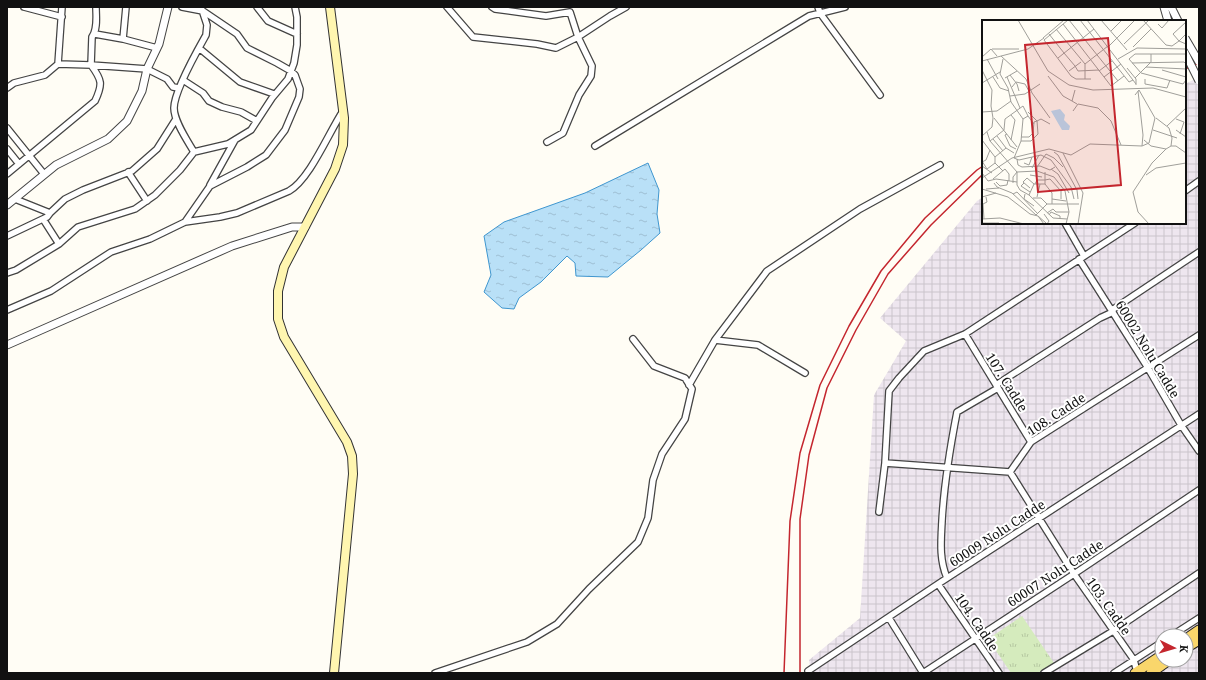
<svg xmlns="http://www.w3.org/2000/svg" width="1206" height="680" font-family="'Noto Serif',serif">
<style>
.industrial{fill:url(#industrial-grid);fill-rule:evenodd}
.park{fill:url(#park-tufts)}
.water{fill:url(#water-ripples);stroke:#3f96cf}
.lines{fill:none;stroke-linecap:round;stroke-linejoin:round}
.minor-casing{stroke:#444;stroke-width:8}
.tertiary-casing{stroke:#444;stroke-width:9}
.secondary-casing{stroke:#333;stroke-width:10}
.primary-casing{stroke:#222;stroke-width:11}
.minor{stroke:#fff;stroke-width:5.5}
.tertiary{stroke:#fff;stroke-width:7}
.secondary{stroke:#fff6b0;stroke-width:8}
.primary{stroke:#f9d66b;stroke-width:9}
.rail{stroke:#c4262e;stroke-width:1.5}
.tertiary-bridge-casing{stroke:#444;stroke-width:9;stroke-linecap:butt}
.tertiary-bridge{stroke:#fff;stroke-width:7}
.labels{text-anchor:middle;stroke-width:4;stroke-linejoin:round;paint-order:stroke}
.street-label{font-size:13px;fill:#111;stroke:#fff}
.inset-road{fill:none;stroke:#a09f9a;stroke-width:1}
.view{fill:#c4262e;fill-opacity:0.15;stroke:#c4262e;stroke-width:2}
.inset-edge{fill:none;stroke:#111;stroke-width:2}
</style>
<defs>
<pattern id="industrial-grid" width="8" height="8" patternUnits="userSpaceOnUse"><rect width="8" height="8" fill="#eee6ef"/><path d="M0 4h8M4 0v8" fill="none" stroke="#cbc4cc"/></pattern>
<pattern id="park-tufts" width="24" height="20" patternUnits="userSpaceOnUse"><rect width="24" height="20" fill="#d5ebbd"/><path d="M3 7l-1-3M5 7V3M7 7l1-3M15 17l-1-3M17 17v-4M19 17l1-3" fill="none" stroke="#b6c8a1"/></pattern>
<pattern id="water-ripples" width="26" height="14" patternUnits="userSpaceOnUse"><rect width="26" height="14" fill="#b9e0f7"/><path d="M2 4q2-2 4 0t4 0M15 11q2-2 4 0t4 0" fill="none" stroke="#9ebfd3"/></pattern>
</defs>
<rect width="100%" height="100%" fill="#fffdf5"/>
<path class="industrial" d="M1199,77V673H811L809,660L860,618L874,395L906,341L880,318L977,201L983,197V223H1185V84ZM1162,636H1186V660H1162Z"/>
<path class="park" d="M1022,616L1054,663L1038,673H1011L988,639Z"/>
<path class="water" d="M648,163L659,190L657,214L660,233L641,250L608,277L576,276L575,263L567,256L541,282L519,298L514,309L502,308L484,292L491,275L484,236L504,222L585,193Z"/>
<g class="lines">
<g class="minor-casing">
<path id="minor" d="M24,7L62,17
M62,7L58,64L91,65L92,37C98,29 96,16 96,7
M182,7L203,11L237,34L247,48L277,63L291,71L295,75L300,89L299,97L285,130L266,155L247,167L210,186L185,222
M257,7L268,21L297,34
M447,7L473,37L537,44L556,48L578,37L570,12L546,16L495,9L492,7
M818,7L820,13L880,95
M95,34L123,39L157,48
M123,39L126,7
M199,48L240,82L274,94
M91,65L147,69L167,79L173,87L179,88
M183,80L203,93L209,101L222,107L241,112L257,121
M7,88L14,83L45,75L58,64
M7,128L44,174
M547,142L563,133L579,95L591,76L592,66L578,37L610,16L626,7
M595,146L809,16L845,7
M7,149L19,164
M194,152C187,140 174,121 174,108C174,91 197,51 206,35L207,25L201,7
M128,172L147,201
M7,174L95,101C103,84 102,80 91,65
M210,185L235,140
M1185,191L1199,181
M15,199L50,213
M43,219L59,244
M1065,223L1084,256
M7,236L47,217L50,213L65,199L83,190L132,171L157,149L176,119
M1079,259L1148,368L1181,425L1199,451
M7,273L16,270L59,244L78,227L135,209L155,195L180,170L194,152L228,144L251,130L272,98L288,79L294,63L297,45V17L295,7
M7,310L51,291L111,252L150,239L185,222L220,217L237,213L289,191C310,179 329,132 343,111
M1112,310L1199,252
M965,334L1031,442
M715,340L767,271L860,209L940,165
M689,385L715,340L758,345L805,373
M996,385L1100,318L1113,312
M885,463L1010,472L1031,442L1199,335
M1010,472L1074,574L1134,660L1137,672
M879,512L885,463L889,391L899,378L924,351L965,334L1135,223
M947,578C939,559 941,541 942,521C944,484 950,448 957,412L998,388
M938,584L999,673
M889,618L923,673
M1171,636L1199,618
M435,673L527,642L557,624L589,589L638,542L648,518L653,480L662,454L685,419L692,389L685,378L654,366L633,339
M809,673L808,671L938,584L1199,414
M923,673L1074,574L1199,490
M1044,673L1113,631L1199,573
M1114,673L1162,642"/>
</g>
<g class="tertiary-casing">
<path id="tertiary" d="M1164,7L1168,21
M1171,7L1178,21
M7,205L56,165L108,139L127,121L142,91L147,69L159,44L168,7
M7,345L232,246L292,227H305"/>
</g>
<g class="secondary-casing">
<path id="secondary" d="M330,7L344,118L343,145L335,169L284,267L278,291V319L284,337L347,442L352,456L353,474L334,673"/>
</g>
<g class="primary-casing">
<path id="primary" d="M1186,639L1199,630
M1186,648L1199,640
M1135,673L1162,655
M1151,673L1169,660"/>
</g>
<use href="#minor" class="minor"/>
<use href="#tertiary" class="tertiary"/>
<use href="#secondary" class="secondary"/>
<use href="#primary" class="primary"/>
<path class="rail" d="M1185,62L1199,56
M1185,69L1199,63
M784,673L790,521L800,453L820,385L849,326L881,271L925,218L977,170L983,166
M800,673V519L809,455L827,388L856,330L888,274L931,225L983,174"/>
<g class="tertiary-bridge-casing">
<path id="tertiary-bridge" d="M1185,38L1199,62
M1185,53L1199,81"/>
</g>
<use href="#tertiary-bridge" class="tertiary-bridge"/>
</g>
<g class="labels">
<g class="street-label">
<text transform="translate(1148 349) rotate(59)" y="5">60002 Nolu Cadde</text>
<text transform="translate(1007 382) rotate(58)" y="5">107. Cadde</text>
<text transform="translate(1056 414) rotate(-33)" y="5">108. Cadde</text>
<text transform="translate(997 533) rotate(-33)" y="5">60009 Nolu Cadde</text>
<text transform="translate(1055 573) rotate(-33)" y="5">60007 Nolu Cadde</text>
<text transform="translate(1109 606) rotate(55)" y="5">103. Cadde</text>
<text transform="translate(977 622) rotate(56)" y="5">104. Cadde</text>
</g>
</g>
<g transform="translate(982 20)">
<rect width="204" height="204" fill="#fffdf5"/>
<path d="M78,89L83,95L82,100L88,106L87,110H80L69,91Z" fill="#b9e0f7"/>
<path class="inset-road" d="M36,0L66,51L87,65L111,70L171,68L204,77M86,0L62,20L89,56L94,59H109M87,0L136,61M98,0L147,62L151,60M105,0L154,64M119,0L145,30M161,0L184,25L190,26L197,21L191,14L204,2M81,4L129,66L142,56M176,4L180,8L187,0M74,9L103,44V59M129,11L140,0M67,14L82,33M204,14L197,21L204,24M61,18L82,0M142,24L167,0M127,26L153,0M151,27L169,9M10,29H37M82,33L93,46M204,34H153L147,39L159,53L201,64L204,60M19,36L44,59L50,73L68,98M0,37L9,29L15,36M76,38L112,9M5,39L16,59M21,39L18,54L26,68L29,82L41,99L39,121L32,138L37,140L59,135L69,140L89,167L92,179M136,39L155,28L204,29M0,41L46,29L62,18M150,43L202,42L204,44M103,44L126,26M93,46L96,51L117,50M164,47L204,49M145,48L154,59V65M0,50L10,70L9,86L11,98L10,107L0,116M180,50L204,57M87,51L99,42M117,51L130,41M28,55L35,64L37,71M66,56L81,76L90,81M11,57L18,68L27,71M25,57L38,88M122,57L139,44M23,58L35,51M153,58L169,42V34M163,59V64L185,68L188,60M0,63L18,52M30,67L34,62L43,64L48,73M93,70L90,81L95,84M156,71L161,115L160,126M153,75L157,70L173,98L167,123L160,126M28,76L43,74L58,64M91,91L96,84L116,88L129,101L139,125M0,92L15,91L29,81M46,92L55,101L59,99L68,104M12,98L35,127M41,99L46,96L52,104M194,99L202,102L198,114M185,106L204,88M171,110L195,118M194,110L204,117M5,112L8,121L35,152L55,151L72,157L83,171L87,192L84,204M25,114L23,115L28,126L34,129M15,116L24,128L32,133M11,119L21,131M0,120L13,137M29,120L33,100L29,95M162,120L169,126L184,129L189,126L190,118L187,108L174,98M8,121L22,110L23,99L41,86L46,96M39,121H49L56,114L55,101L52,102L51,113L47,117H39M189,126H194L204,133M72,132L76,135L95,170L96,179M81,133L101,173L96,204M35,139L36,145L40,147L58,146L68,150L73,147M0,141L5,149L13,143L21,151M0,142L4,140L8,130M13,143V137L24,128M42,143L47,145L50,137M0,146L10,153M50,148L57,135M69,149L76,154L87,173M35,152V165L38,170L47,175L71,198L85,199M63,152V160L68,159L79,171V179M0,153L6,161L14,159L35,162M48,155L60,157M164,155L174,148L204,143M55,156V147L64,134L72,138L81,147M0,158L30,138L67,129L89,135L108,124L160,126M11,159L23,149L27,154V161M14,162L18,166L25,165L26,160M12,163L15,167L30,173L54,195L65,184H97M31,163V157L35,152M42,163L39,166L48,172M52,164H63V160H55L53,164M63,164L70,173V184M0,169L26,177L48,194L56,196M4,169L17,168M31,174L35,172L56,194M43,174L42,179L52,186M47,175L52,164L45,158L41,162L48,168M0,177L14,173M55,177L58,164M51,178H59L65,184M70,179L84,181M65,193L71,189L74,192H87M62,194L67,201L65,204M67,195L69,192L78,196V199M0,199L18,198L42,204M2,199L1,184L5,182L4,177M0,203H17M62,204L56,196L64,203M167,204L156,192L151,172L170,143L184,129"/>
<path class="view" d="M126,18L139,165L56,172L43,25Z"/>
<rect width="204" height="204" class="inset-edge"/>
</g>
<rect width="1206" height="680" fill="none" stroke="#111111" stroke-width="16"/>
<g transform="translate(1174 648) rotate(95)"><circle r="19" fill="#ffffff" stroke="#a0a0a0"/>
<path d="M0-3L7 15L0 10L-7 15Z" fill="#c4262e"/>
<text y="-6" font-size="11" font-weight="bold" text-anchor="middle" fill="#111111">K</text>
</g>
</svg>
